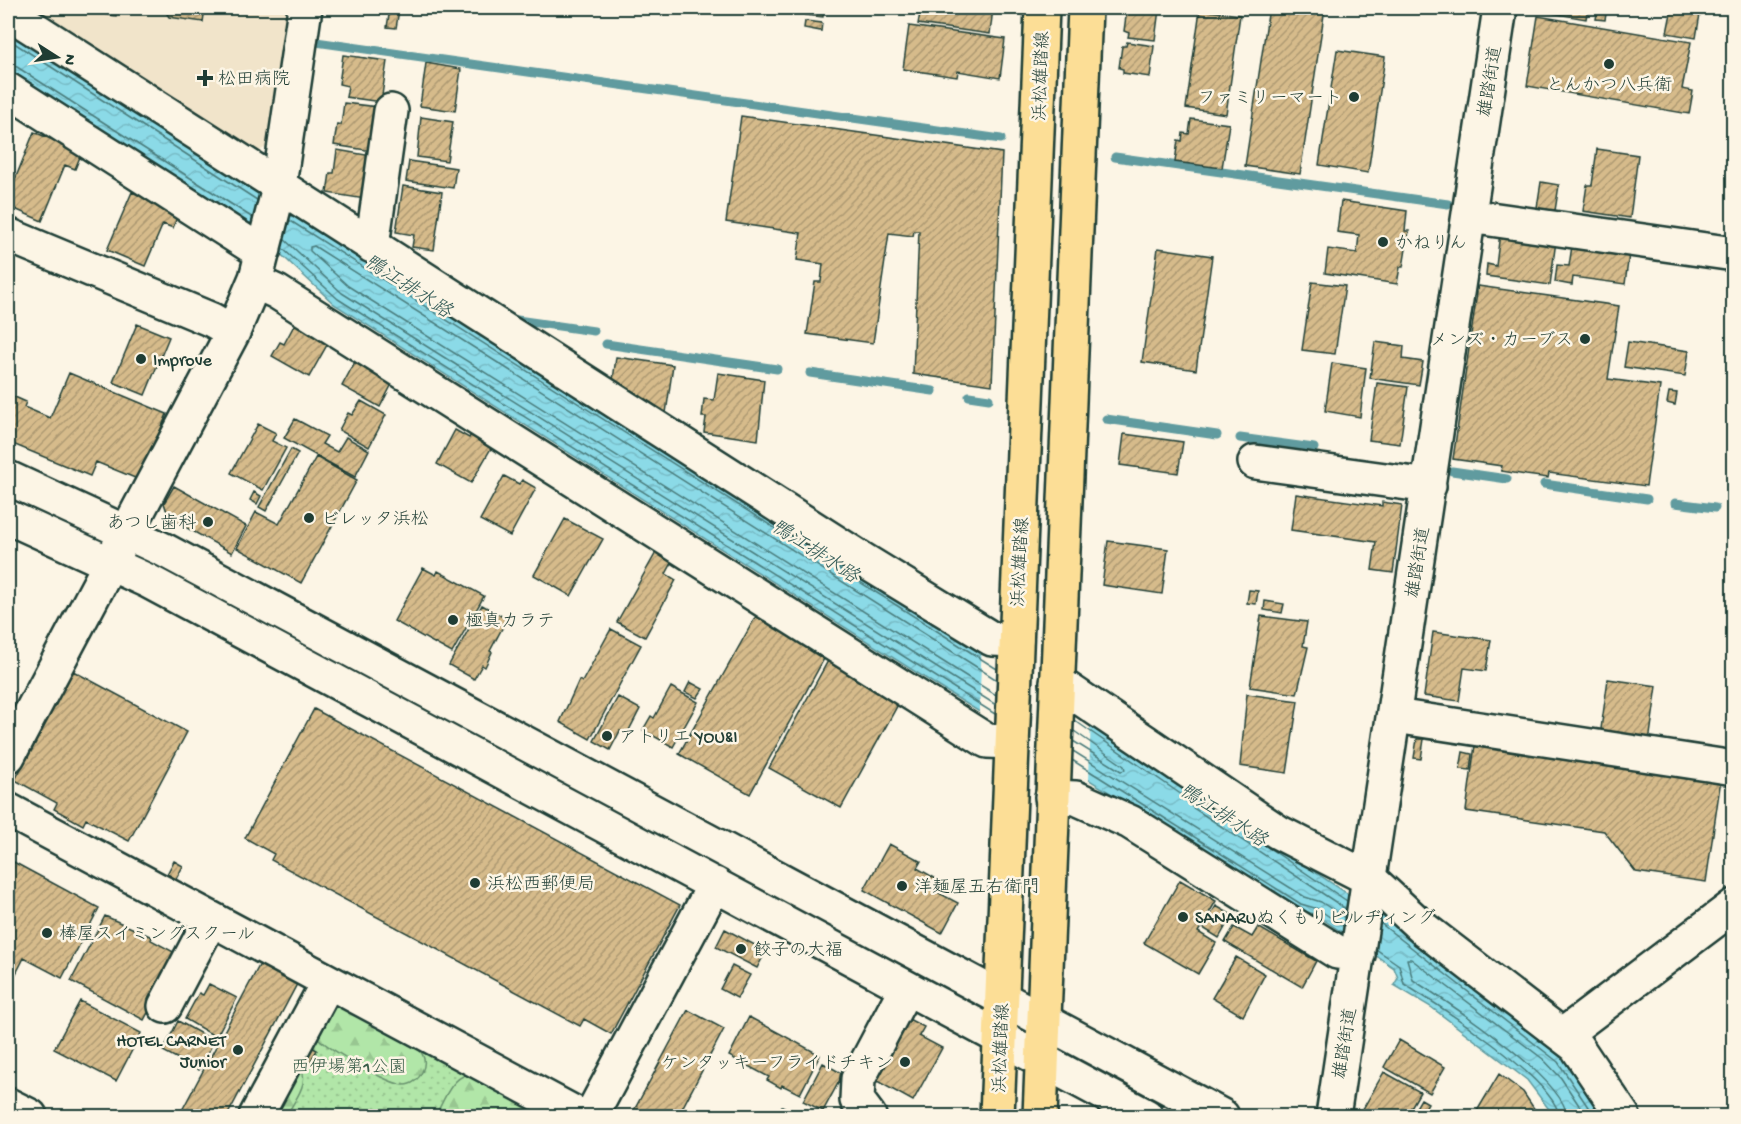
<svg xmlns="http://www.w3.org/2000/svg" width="1741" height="1124" font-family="'Gochi Hand','Klee One',sans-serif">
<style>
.built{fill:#f1e4ca}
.grass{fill:url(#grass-dots);stroke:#68926e;stroke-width:1.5}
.forest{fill:url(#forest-firs);stroke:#68926e;stroke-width:1.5}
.water{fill:url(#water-waves);stroke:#609b9f;stroke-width:1.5}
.pier{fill:#fcf5e5}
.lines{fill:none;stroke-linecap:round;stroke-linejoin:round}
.shore{stroke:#4a7c7c;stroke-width:1.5}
.stream{stroke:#609b9f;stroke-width:9}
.building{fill:url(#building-hatch);stroke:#1f3d34;stroke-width:1.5}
.minor-casing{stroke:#1f3d34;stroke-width:38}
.major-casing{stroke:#1f3d34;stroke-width:38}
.minor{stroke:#fcf5e5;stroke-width:33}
.major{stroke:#fcde96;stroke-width:33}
.poi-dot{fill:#1f3d34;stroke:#fcf5e5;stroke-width:2}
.labels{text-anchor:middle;stroke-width:5;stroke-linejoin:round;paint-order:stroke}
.street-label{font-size:18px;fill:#1f3d34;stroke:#fcf5e5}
.poi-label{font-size:18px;fill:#1f3d34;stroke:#fcf5e5;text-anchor:start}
.park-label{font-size:18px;fill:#3c5f4b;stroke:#fcf5e5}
.water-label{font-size:20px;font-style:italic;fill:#355c58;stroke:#fcf5e5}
</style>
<defs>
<pattern id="grass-dots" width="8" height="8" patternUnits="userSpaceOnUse" patternTransform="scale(1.5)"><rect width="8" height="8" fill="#b1e6a8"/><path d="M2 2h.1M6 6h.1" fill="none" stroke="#98c691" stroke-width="1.8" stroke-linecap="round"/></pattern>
<pattern id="forest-firs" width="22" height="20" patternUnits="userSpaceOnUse" patternTransform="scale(1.5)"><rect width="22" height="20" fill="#b1e6a8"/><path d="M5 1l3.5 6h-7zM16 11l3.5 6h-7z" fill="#98c691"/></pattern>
<pattern id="water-waves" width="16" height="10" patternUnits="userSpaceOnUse" patternTransform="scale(1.5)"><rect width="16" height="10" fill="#8bdae7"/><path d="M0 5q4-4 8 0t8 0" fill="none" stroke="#78bcc7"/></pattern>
<pattern id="building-hatch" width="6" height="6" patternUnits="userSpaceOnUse" patternTransform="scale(1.5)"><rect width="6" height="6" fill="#d6bb8b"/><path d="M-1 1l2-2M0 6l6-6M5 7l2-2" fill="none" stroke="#ad9972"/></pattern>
</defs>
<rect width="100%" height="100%" fill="#fcf5e5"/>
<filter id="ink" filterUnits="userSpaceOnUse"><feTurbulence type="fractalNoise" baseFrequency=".0167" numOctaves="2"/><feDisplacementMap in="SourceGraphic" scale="12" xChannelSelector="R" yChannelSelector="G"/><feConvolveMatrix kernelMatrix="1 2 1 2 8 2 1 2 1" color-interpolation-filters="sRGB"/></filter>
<g filter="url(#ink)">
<path class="built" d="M19,8H294L274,143L248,157Z"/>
<path class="grass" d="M339,1003L551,1116H264Z"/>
<path class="forest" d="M339,1003L414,1043C422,1052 428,1060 422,1072C419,1079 412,1085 404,1085C388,1084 326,1048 315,1035L322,1009Z
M293,1068L301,1069C310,1083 293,1103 286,1116H264Z
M468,1074L551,1116H435C444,1101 450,1079 468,1074Z"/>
<path class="water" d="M8,23L858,568L1393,924L1413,943L1563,1058L1602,1116H1554L1527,1080L1431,1007L1394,985L1398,978L1394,968L1315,914L1299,910L941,688L334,304L271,245L8,77Z"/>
<path class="pier" d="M982,642L1091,712L1089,781L979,714Z"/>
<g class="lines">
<path class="shore" d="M8,39L257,200
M8,64L17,67L253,218
M289,220L997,669
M284,239L342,293L996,705
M282,248L338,299L995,714
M996,695L348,286L310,251V247L314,246L997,680
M1074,720L1182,795L1192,807L1346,909
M1073,741L1121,771L1125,770L1124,766L1074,731
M1073,751L1305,897L1321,902L1345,918
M1072,760L1301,904L1318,909L1343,926
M1191,795L1347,901
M1380,923L1558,1062L1594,1116
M1376,949L1399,965L1404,984C1437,1004 1555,1080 1559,1116
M1567,1116C1564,1078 1446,1001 1413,980L1407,959H1411L1543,1059L1561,1078L1586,1116"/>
<path class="stream" d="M316,42L1001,139
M1115,157L1448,204
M510,319L594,331
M606,344L777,369
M810,373L933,391
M969,396L989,399
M1106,419L1217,435
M1240,438L1314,448
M1452,471L1507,479
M1544,484L1647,499
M1675,503L1715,508"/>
</g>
<path class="building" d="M90,8H117L116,16L90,12Z
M153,8H205L203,22L169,17L164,9Z
M807,8H824L823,17L806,15Z
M921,8H993L990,34L918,24Z
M1132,8L1159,9L1155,40L1128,37L1129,33L1124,31L1127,9Z
M1269,8H1325L1300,174L1245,166Z
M1546,8H1588L1586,19L1545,12Z
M1598,8L1607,9L1605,20L1596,19Z
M1672,8H1701L1696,38L1667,33Z
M390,9L399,10L396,28L387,27Z
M1200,10L1240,15L1226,114L1186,108Z
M1538,16L1691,42L1682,89L1693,91L1689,114L1527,86Z
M805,21L822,23L821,31L804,28Z
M909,26L1005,39L1000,78L958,71L957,77L903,69Z
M1127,42L1154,46L1150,77L1123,73V69L1119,68L1122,46H1126Z
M1337,50L1385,57L1368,173L1319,165Z
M343,55L387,61L381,102L346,97L348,86L339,84Z
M426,63L461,69L455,111L420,106Z
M344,103L378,107L372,151L334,145L337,124L341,125Z
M741,116L1002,153L992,385L913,374L919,231H914L913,236L889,233L873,343L807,334L815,282H821L823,264L797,260L801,233L726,222Z
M421,117L453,122L447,161L417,157Z
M1191,119L1229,124L1222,168L1175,162L1178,140L1182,141L1183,133L1189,134Z
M34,132L82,152L75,169L65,165L42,221L8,206V197Z
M1597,149L1638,155L1630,218L1583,211L1587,185H1592Z
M337,150L372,156L365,199L327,193L330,173H334Z
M409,161L456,168L453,188L406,181Z
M1541,182L1559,185L1554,217L1536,214Z
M403,186L442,192L434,250L412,247L414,235L396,232Z
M132,192L179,212L173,228L163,224L145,266L107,250Z
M1341,201L1407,211L1405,231H1409L1403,267H1400L1397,284L1325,273L1328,249L1357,253L1359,235L1337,232Z
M1500,233L1556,241L1550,285L1486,276L1487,264L1496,266Z
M1572,246L1629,254L1625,284L1573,277L1572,285L1555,282L1557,265L1569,266Z
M1158,248L1212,256L1196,370L1142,362Z
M1312,282L1345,286L1335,354L1302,350Z
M1478,286L1619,306L1608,379L1660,386L1646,486L1549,473L1548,478L1526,475L1501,471L1502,466L1453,459Z
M298,318L332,336L309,377L272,356L280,342L284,344Z
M137,324L169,337L145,395L113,382Z
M1375,342L1404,346L1403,359L1423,362L1419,385L1370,378Z
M1628,342L1689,351L1685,376L1624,367Z
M616,357L673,365L666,413L641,410L631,401L632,391L612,388Z
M357,358L393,382L380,407L342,386Z
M1332,363L1366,368L1360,417L1325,411Z
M69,373L167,414L140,480L96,462L90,476L8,442V394L26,402L24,407L50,418Z
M718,373L764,380L758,440L704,432L706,417H702L704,399L714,400Z
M1377,383L1408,387L1400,444L1369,440Z
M1669,392L1677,393L1675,405L1667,403Z
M361,401L386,415L369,447L339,430L348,413L352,415Z
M295,419L327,436L322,444L337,452L346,437L369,450L355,477L284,438Z
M258,424L276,433L272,441L286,448L263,490L231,473Z
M455,430L469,438L473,431L494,443L471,483L437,464Z
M1124,434L1183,442L1178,473L1120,465Z
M291,449L298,453L266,511L259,507Z
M316,457L357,480L301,583L237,548L256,512L279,524Z
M504,476L519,484L522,480L536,488L510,536L480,520Z
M174,486L246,526L232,553L169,518L164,503Z
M254,492L261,496L257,504L250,500Z
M1296,494L1382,506V502L1402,505L1393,573L1372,570L1376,542L1291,530Z
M565,519L603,539L571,596L534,575Z
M1108,541L1168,549L1162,594L1102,585Z
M658,549L674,559L666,574L676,580L645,637L617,622Z
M423,568L436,575L438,571L484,596L452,653L394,621Z
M1249,590L1258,591L1256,604L1247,603Z
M1265,601L1284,604L1282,613L1264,610Z
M482,605L507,619L490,651L492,652L485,667L482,665L474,679L449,665Z
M756,616L826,655L750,794L679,754Z
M1261,616L1307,622L1303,646L1308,647L1297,694L1250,687Z
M611,629L641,645L590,739L560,722L579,680L582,682Z
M1433,632L1491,640L1486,671L1464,668L1459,701L1424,696Z
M829,659L901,699L841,808L769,768Z
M73,671L187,732L129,841L86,819L83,825L54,809L57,803L15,780Z
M1608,679L1657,686L1649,742L1600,736Z
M690,682L703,689L697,698L685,692Z
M671,687L698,702L673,747L643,730L651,716L654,718Z
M1247,694L1298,701L1287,773L1240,766Z
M618,697L640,709L627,734L620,731L610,750L594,741Z
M314,709L680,905L611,1034L584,1019L580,1026L271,860L274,854L245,838Z
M1417,739H1424L1421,759L1414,758Z
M1475,745L1721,779L1706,882L1636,872L1604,831L1466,811Z
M1463,752L1472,754L1470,770L1460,769Z
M889,844L921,861L917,868L940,881L935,891L958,903L942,933L864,890Z
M8,859L99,908L62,978L24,958L8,989Z
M174,861L183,866L176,879L167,874Z
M1180,880L1216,901L1198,932L1216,943L1198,974L1144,943Z
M1216,906L1232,915L1219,938L1203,928Z
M105,916L152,937L151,940L179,955L144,1020L71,981Z
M1234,927L1252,937L1258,927L1316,961L1302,987L1225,942Z
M725,929L766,951L757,968L716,947Z
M1236,957L1265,974L1243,1016L1212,998Z
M260,964L297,984L227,1116H179Z
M732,966L750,975L737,998L720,989Z
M209,984L237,998L216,1037L185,1019L199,993L203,995Z
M80,1001L141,1033L116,1081L54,1049Z
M688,1010L724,1029L678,1116H631Z
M901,1015L924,1027L919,1036L942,1048L913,1101L868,1076Z
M749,1017L820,1055L800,1094L782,1085L781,1088L767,1080L769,1077L729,1056Z
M178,1021L214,1041L199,1070L163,1051Z
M1399,1040L1445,1067L1430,1093L1384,1067Z
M306,1044L317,1050L309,1064L299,1058Z
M823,1063L843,1074L823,1111L803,1101Z
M1384,1072L1420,1092L1406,1116H1359Z
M1499,1074L1523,1092L1539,1116H1474Z
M1421,1099L1428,1103L1421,1115L1414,1111Z
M782,1106L801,1116H776Z"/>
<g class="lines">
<g class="minor-casing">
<path id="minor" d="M8,12L863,560L992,639L1016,640
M8,90L253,247L264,249
M1469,216L1734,254
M8,235L212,320L233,332
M372,246L391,111
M255,282L277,292L987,741L1012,742
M1255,462L1429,486
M8,478L164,550L1222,1116
M8,517L148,581L1146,1116
M1057,682L1278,832L1370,879L1424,929L1576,1046L1623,1116
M1395,716L1734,768
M8,756L233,332L256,278L278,192L305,8
M1052,797L1076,798L1130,822L1337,952L1358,955
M8,810L580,1116
M165,1006L211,919
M1563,1035L1734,906
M8,1105L30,1116
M256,1116L328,982
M591,1116L715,884
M869,1116L857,1100L858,1079L906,988
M1333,1116L1500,8"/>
</g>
<g class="major-casing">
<path id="major" d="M997,1116L1042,8
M1040,1116L1085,8"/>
</g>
<use href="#minor" class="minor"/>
<use href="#major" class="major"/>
</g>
</g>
<g class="poi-dot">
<circle cx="1609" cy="64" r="6"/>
<path d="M202 69h6v6h6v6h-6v6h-6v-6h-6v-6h6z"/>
<circle cx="1354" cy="97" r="6"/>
<circle cx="1383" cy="242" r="6"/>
<circle cx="1585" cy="339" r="6"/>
<circle cx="141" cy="359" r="6"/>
<circle cx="309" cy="518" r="6"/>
<circle cx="208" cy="522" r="6"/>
<circle cx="453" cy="620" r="6"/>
<circle cx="607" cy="736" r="6"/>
<circle cx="475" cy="883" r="6"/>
<circle cx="902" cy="886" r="6"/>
<circle cx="1183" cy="917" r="6"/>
<circle cx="47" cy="933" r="6"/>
<circle cx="741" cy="949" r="6"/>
<circle cx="238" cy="1050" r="6"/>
<circle cx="905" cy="1062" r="6"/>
</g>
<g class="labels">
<g class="street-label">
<text transform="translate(1040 76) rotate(-88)" y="6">浜松雄踏線</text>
<text transform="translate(1489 81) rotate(-81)" y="6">雄踏街道</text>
<text transform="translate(1019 562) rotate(-87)" y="6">浜松雄踏線</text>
<text transform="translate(1417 562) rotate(-81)" y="6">雄踏街道</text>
<text transform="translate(1344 1043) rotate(-81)" y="6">雄踏街道</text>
<text transform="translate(1000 1048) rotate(-88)" y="6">浜松雄踏線</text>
</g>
<g class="poi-label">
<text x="218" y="84">松田病院</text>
<text x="1609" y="90" text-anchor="middle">とんかつ八兵衛</text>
<text x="1342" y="103" text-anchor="end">ファミリーマート</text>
<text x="1395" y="248">かねりん</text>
<text x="1573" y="345" text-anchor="end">メンズ・カーブス</text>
<text x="153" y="365">Improve</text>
<text x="321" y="524">ビレッタ浜松</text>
<text x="196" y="528" text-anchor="end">あつし歯科</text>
<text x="465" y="626">極真カラテ</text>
<text x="619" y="742">アトリエ YOU&amp;I</text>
<text x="487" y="889">浜松西郵便局</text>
<text x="914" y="892">洋麺屋五右衛門</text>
<text x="1195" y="923">SANARUぬくもりビルヂィング</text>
<text x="59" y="939">棒屋スイミングスクール</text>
<text x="753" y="955">餃子の大福</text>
<text x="226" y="1046" text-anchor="end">HOTEL CARNET<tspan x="226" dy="21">Junior</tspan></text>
<text x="893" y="1068" text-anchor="end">ケンタッキーフライドチキン</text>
</g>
<g class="park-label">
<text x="349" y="1072">西伊場第1公園</text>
</g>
<g class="water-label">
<text transform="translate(409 285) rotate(33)" y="7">鴨江排水路</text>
<text transform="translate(816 550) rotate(33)" y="7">鴨江排水路</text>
<text transform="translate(1224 814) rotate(33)" y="7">鴨江排水路</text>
</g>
</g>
<rect width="1741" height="1124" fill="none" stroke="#fcf5e5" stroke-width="30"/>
<rect x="15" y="15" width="1711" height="1094" fill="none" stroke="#1f3d34" stroke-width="2" filter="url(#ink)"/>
<g transform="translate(57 57) rotate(102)" stroke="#fcf5e5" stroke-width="4.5" paint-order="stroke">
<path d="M0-4.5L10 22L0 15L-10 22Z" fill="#1f3d34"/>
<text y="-9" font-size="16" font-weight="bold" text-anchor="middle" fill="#1f3d34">N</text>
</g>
</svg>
